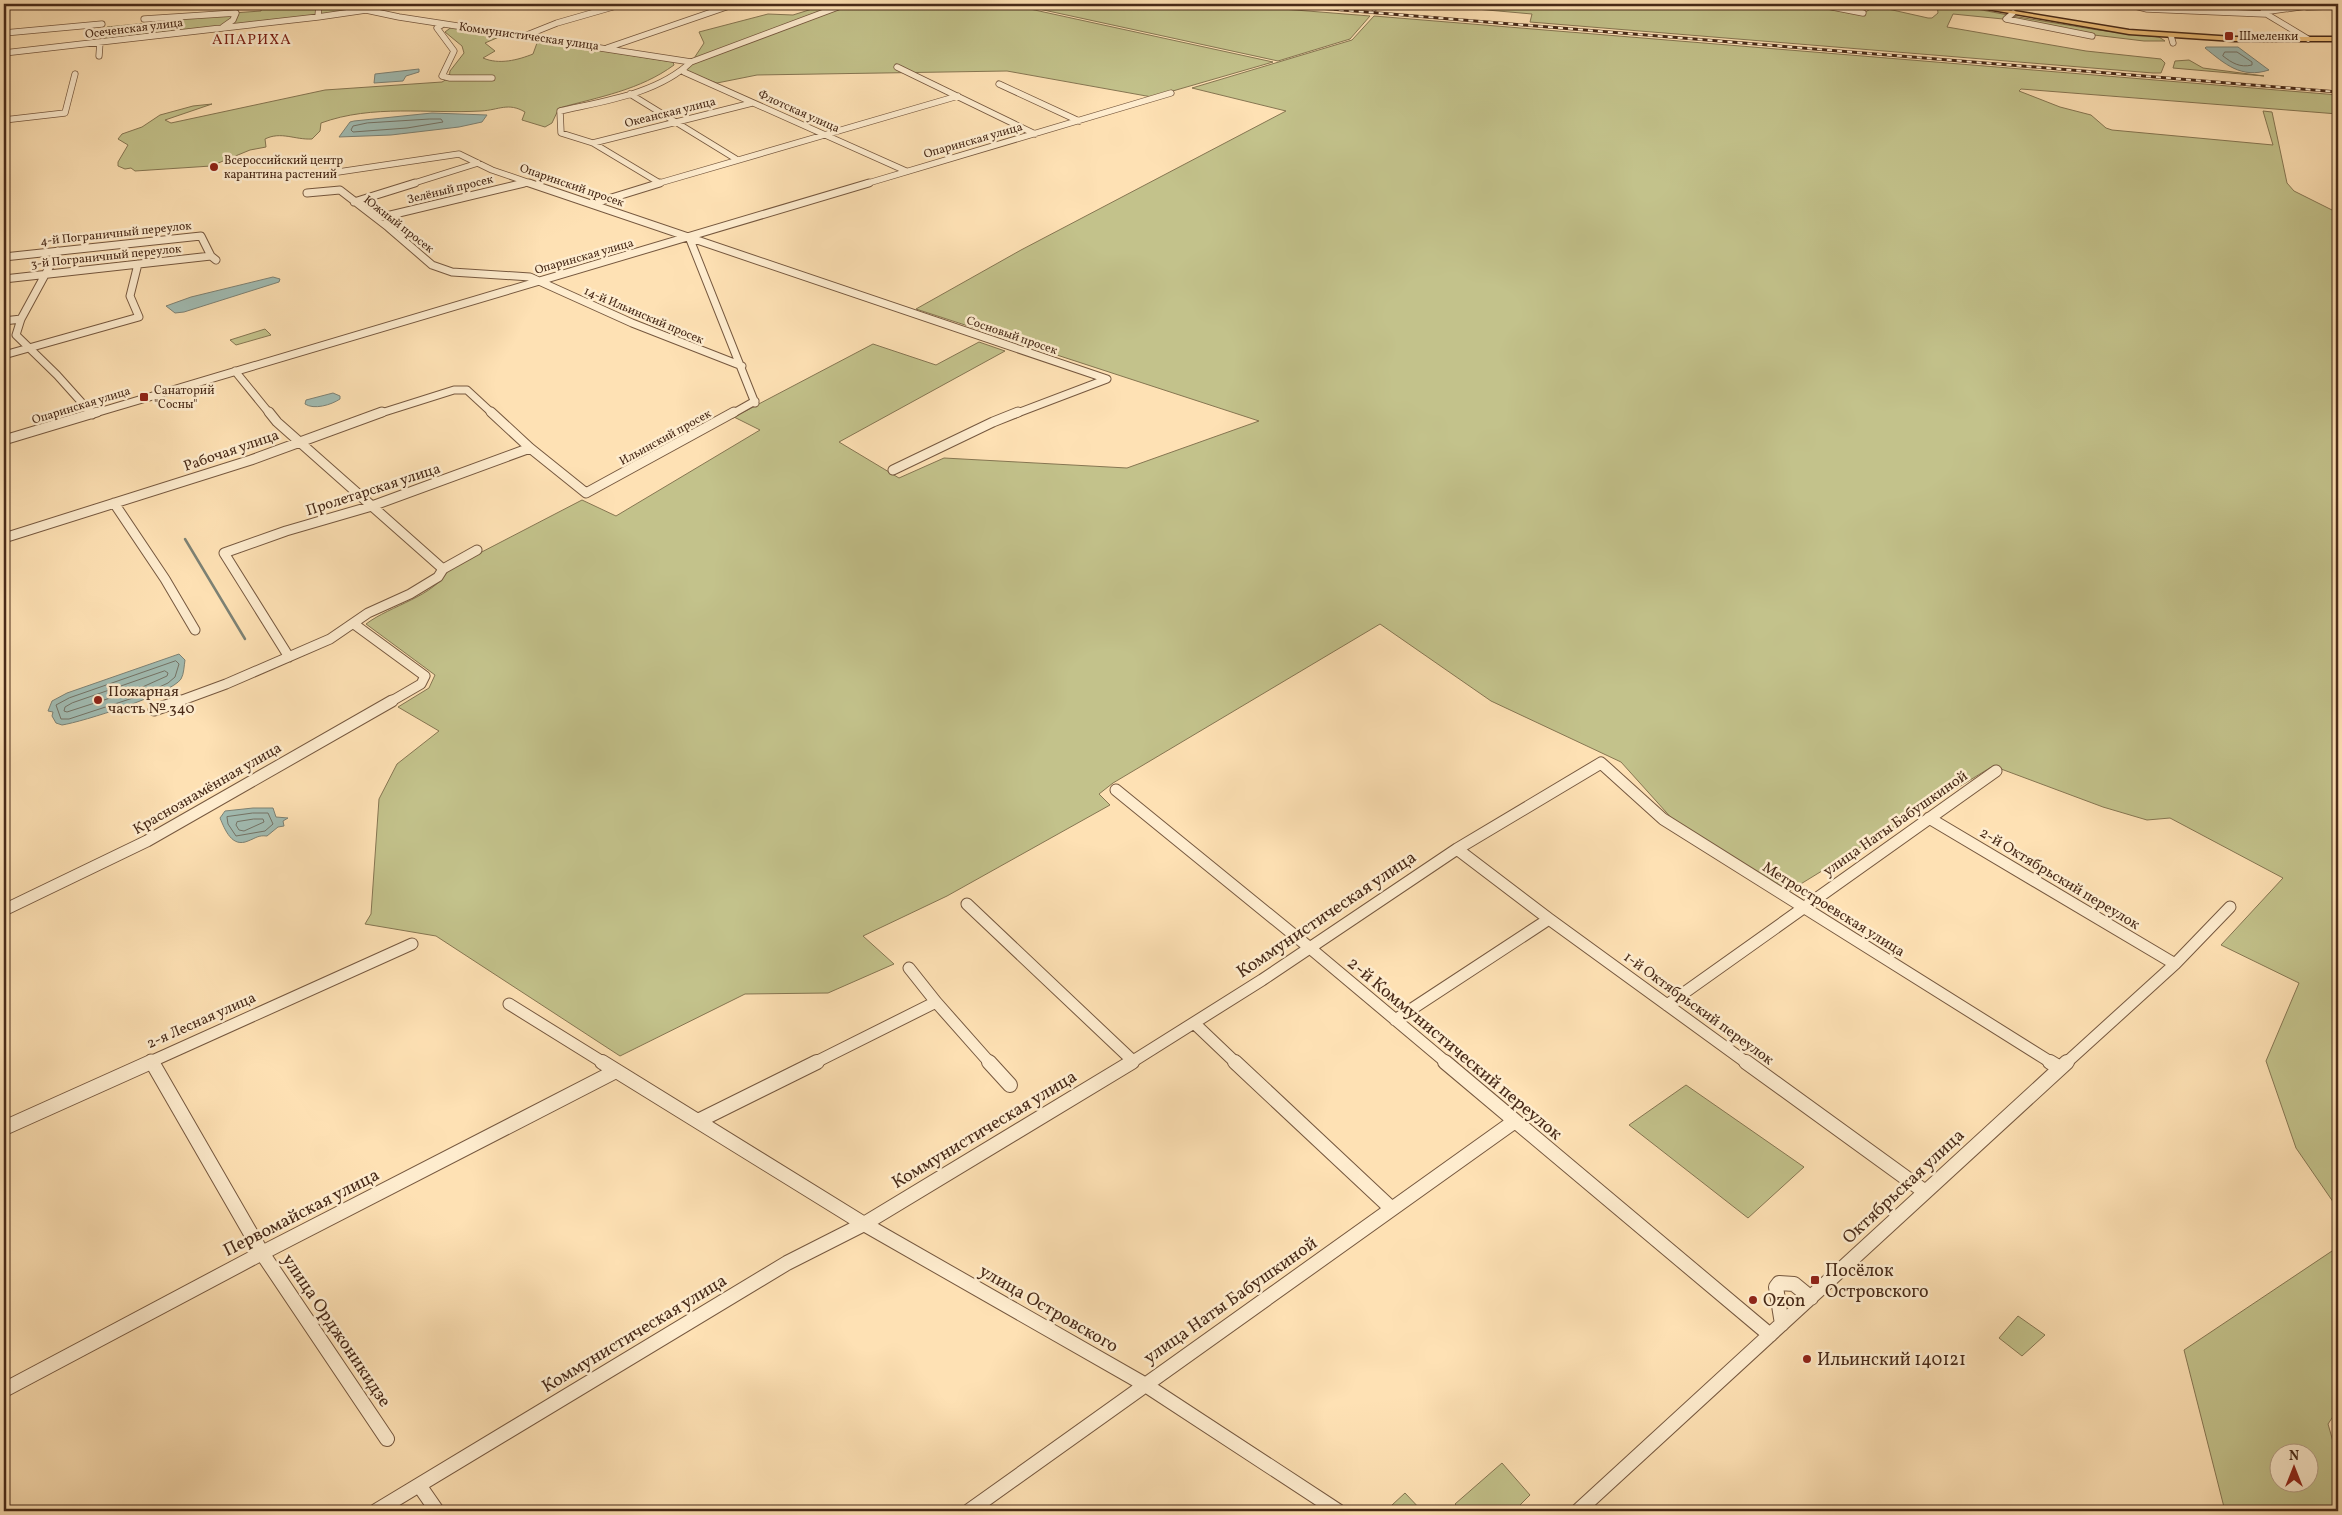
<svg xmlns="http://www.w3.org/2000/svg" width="2342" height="1515" font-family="Vollkorn,serif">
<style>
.green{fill:#c3c28b;stroke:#867652;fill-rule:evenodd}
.water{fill:#a1bcb3;stroke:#7d8275}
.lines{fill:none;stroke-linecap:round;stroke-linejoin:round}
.shore{stroke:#747366;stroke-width:1}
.stream{stroke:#7d8275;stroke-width:2.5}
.minor-far4-casing{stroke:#76583f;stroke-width:7}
.minor-far3-casing{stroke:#76583f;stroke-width:9}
.minor-far2-casing{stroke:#76583f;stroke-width:11}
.minor-far1-casing{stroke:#76583f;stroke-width:13}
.minor-casing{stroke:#76583f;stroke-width:16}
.major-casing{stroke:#482a18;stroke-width:3}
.minor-far4{stroke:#feecce;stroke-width:5.5}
.minor-far3{stroke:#feecce;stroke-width:7}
.minor-far2{stroke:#feecce;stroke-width:9}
.minor-far1{stroke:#feecce;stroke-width:11}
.minor{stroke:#feecce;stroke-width:14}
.major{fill:#efc07a;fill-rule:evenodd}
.rail-casing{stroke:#482a18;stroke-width:3}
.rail{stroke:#feecce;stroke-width:2;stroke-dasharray:5;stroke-linecap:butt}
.poi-dot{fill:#8f2418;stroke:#feecce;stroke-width:2}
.labels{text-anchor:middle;stroke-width:5;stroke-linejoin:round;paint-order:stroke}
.far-street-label{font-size:12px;fill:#482a18;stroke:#feecce}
.far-poi-label{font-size:12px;fill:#482a18;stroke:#feecce;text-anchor:start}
.far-quarter-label{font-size:15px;letter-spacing:1px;fill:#7a1f14;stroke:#feecce}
.street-label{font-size:15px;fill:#482a18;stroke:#feecce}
.poi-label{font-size:15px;fill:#482a18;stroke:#feecce;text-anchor:start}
.near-street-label{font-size:18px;fill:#482a18;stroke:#feecce}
.near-poi-label{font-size:18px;fill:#482a18;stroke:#feecce;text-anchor:start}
</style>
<rect width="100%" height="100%" fill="#fee1b4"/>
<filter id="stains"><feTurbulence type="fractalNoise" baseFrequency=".004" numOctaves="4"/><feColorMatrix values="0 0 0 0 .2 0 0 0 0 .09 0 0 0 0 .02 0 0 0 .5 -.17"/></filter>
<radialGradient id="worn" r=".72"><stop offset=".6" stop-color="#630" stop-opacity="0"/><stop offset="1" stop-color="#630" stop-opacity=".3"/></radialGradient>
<path class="green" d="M262,4H376L346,11L103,41L107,27L147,23L148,19L261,11Z
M828,4H1007L1273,62L1152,97L1007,71L757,75L717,83L685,72L704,43L699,32L768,14L793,15Z
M1016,4H1220L1370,16L1350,39L1278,61Z
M1420,4H1531L1546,7L1567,4H1814L1864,13L1878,4H1890L1887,8L1888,9L1928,18H1932L1938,13L1937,4H1950L2008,15L2003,19L1953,14L1947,27L2086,51L2161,59L2165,63L2161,73H2153L1530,22L1532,14Z
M1374,16L2338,95V114L2021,89L2019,91L2060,107L2091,115L2106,128L2112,130L2273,145L2263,111L2272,112L2287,183L2294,191L2338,213V1209L2296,1148L2266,1061L2299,983L2221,945L2283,878L2170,818L2147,820L2103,807L1993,766L1786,893L1675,822L1621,762L1491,701L1380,624L1113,783L1099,794L1110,805L947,896L863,936L894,964L828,993L745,994L620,1056L436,936L365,924L371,914L379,799L397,764L439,731L398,707L429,688L435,675L366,624C391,605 434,597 449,569L582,500L616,516L760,430L734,417L873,344L936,365L979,342L1005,351L839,442L899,478L944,458L1127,468L1259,421L916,309L1021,250L1286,111L1192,88L1352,40Z
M2012,16L2098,30L2159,37L2165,41H2144L2094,35L2011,19Z
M453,26L506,34L485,43L495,51L483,58C499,65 518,60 533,54L537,43L548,42L673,62L674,65C640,90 599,97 559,108L552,123L545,127L522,120L525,112C508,102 499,110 481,111C428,114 373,104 321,123L320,131L312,139C295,140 281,131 265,139L266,147L250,150L211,166L135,171L131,168L125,169L118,166V162L128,145L118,139L122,134L142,127L160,115L193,106L212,104L165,120L171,123L325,90L442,82L449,78L450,71L464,53L462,46L445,32Z
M2189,60L2203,68L2264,76L2173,68L2175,61Z
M265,329L271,335L236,345L230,340Z
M1686,1085L1804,1167L1748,1218L1629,1125Z
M2338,1247V1409L2328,1424L2338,1459V1511H2225L2184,1350ZM2280,1452H2310V1482H2280Z
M2018,1316L2045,1335L2022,1356L1999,1338Z
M1502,1463L1530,1495L1514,1511H1462L1455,1504Z
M1405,1493L1422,1511H1398L1392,1505Z"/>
<path class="water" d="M2206,47H2238L2269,70C2241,79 2225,64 2205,48Z
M419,69V72L406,76L403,81L374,83L375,74Z
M432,113L487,115L482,122L459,127L391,135L339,137L350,122L354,121Z
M273,277L280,279L279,282L184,312L175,313L166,306L191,297Z
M333,393L340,396V399C331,405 314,410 305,404L306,400Z
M179,654L185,660C184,666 184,674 181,679C171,694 82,722 62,725L56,723L52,716L53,712L48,711L52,701L67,693Z
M253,808H273L276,817L288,818L283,821L284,826L278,827L267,836C258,835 256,838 248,841C232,848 225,830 220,818L225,811Z"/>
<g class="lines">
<path class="shore" d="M2225,52H2237L2252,62V65C2240,68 2232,63 2223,56Z
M430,119H441L443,122L407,128L353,132L351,130L353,126L367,123Z
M176,661L179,664L175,677L168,683L142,695L69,719H61L56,705L69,698Z
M165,671L168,673L167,676L138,689L67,712L64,711L65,707L72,703Z
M253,813H268L273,824L265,831L236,836L228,824L227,817Z
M254,819H263L264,822L244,831L239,830L236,825L237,822Z"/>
<path class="stream" d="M185,539L245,639"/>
<g class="minor-far4-casing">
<path id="minor-far4" d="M516,4H522
M1817,4L1863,13
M2127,4L2147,9L2265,14
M2304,4L2307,6L2263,12L2308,39
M2307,7L2338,6
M1374,8L1376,4
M366,10L399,17L691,62L846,4
M2013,13L2006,19L2092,36
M318,17L319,4
M144,19L236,13L233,20L223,27
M443,24L437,28L454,51L442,76L450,78H492
M4,33L102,24
M527,35L557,23L623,4
M2171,36L2173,43
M607,48L735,4
M4,53L318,17L366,10L385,4
M99,56L100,42
M897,67L1035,134
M684,70V72L906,171
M999,84L1079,121
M630,94L736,159
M4,120L65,113L75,74
M593,143L752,103
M318,175L459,154L492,170L533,184
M658,182L593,143L561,133L560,111C604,101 657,94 691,62
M411,184L478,163
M519,184L527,182
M656,184L958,96
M865,184L1171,93"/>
</g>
<g class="minor-far3-casing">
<path id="minor-far3" d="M529,183L1107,379L1015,414
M307,193L340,190L388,227L432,265L452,272L530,277L632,323L742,366
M354,202L415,183
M592,204L660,183
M378,218L524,183
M689,237L755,403
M58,251L21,319L16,335L57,375L92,414
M4,257L201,236L211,256L216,260
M4,279L211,256
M4,321L21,319
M4,355L139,317L130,296L138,264
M235,371L270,414
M92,414L869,183
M378,414L454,390H467L493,414
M732,414L755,401"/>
</g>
<g class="minor-far2-casing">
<path id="minor-far2" d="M91,412L92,414
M269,412L277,422L443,569
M491,412L530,448L586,493L734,412
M4,440L97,412
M893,470L993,422L1018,412
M114,503L165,579L195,630
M4,538L251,460L382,412
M354,624L425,676L421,684L390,702
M289,657L224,553L286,531L372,506L530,448
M177,702L226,684L330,639L368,613L410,594L438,577L443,569L477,550"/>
</g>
<g class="minor-far1-casing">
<path id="minor-far1" d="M154,710L180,701
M1116,790L1310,948L1447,1063
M1929,818L2175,964
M1457,849L1549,919L1747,1063
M967,904L1133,1061
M4,910L147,841L392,701
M936,1002L990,1063
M509,1004L604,1063
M1667,1005L1996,771
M1395,1020L1549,919
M1194,1023L1236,1063
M151,1060L153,1063
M148,1063L412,944
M814,1063L936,1002L909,968
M1130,1063L1262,980L1457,849L1601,763L1663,819L2052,1063
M2066,1063L2175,964L2230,907"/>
</g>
<g class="minor-casing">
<path id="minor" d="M152,1062L262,1253L387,1439
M602,1062L864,1224L1144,1384L1338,1511
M989,1062L1010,1085
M1235,1062L1392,1209
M1445,1062L1770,1335
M1746,1062L1924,1191
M2050,1062L2060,1068
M698,1121L817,1062
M4,1128L151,1062
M1782,1324L1776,1287L1779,1283L1794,1284L1811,1298
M4,1390L262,1253L616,1071
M419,1485L437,1511
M376,1511L787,1263L864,1224L1132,1062
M969,1511L1515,1121
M1578,1511L2067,1062"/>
</g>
<g class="major-casing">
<path id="major" d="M1958,4H1971L2129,30L2234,37H2338V41H2234L2129,34Z"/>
</g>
<use href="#minor-far4" class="minor-far4"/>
<use href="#minor-far3" class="minor-far3"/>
<use href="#minor-far2" class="minor-far2"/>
<use href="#minor-far1" class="minor-far1"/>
<use href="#minor" class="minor"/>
<use href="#major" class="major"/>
<g class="rail-casing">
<path id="rail" d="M1269,4L2338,92"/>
</g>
<use href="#rail" class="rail"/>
</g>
<g class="poi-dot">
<rect x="2224" y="31" width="10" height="10" rx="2.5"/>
<circle cx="214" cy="167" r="5"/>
<rect x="139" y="392" width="10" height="10" rx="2.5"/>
<circle cx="98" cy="700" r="5"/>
<rect x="1810" y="1275" width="10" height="10" rx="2.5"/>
<circle cx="1753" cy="1300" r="5"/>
<circle cx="1807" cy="1359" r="5"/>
</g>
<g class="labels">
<g class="far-street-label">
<text transform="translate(134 28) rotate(-7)" y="4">Осеченская улица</text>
<text transform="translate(529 36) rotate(8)" y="4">Коммунистическая улица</text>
<text transform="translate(799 111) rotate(24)" y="4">Флотская улица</text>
<text transform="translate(670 112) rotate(-14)" y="4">Океанская улица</text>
<text transform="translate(973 140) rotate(-16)" y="4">Опаринская улица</text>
<text transform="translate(572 185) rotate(19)" y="4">Опаринский просек</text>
<text transform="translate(450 189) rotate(-14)" y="4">Зелёный просек</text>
<text transform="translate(399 224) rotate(38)" y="4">Южный просек</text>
<text transform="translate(116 233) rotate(-6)" y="4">4-й Пограничный переулок</text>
<text transform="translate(106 256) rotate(-6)" y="4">3-й Пограничный переулок</text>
<text transform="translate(584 256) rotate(-16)" y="4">Опаринская улица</text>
<text transform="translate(644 315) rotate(23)" y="4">14-й Ильинский просек</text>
<text transform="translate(1012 335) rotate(19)" y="4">Сосновый просек</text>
<text transform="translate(81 405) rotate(-17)" y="4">Опаринская улица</text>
<text transform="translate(665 437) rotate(-29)" y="4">Ильинский просек</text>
</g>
<g class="far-poi-label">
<text x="2239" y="40">Шмеленки</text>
<text x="224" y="164">Всероссийский центр<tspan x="224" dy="14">карантина растений</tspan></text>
<text x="154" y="394">Санаторий<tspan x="154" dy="14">"Сосны"</tspan></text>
</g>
<g class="far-quarter-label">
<text x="252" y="44">АПАРИХА</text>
</g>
<g class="street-label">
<text transform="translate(231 450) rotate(-19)" y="5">Рабочая улица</text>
<text transform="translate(373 489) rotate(-18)" y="5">Пролетарская улица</text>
<text transform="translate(207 788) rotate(-30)" y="5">Краснознамённая улица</text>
<text transform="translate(1895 823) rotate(-35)" y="5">улица Наты Бабушкиной</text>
<text transform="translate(2060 878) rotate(31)" y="5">2-й Октябрьский переулок</text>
<text transform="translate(1834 909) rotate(32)" y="5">Метростроевская улица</text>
<text transform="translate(1699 1008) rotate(36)" y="5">1-й Октябрьский переулок</text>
<text transform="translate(201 1020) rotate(-24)" y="5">2-я Лесная улица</text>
</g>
<g class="poi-label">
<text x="108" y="696">Пожарная<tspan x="108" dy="17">часть № 340</tspan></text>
</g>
<g class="near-street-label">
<text transform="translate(1326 914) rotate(-34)" y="6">Коммунистическая улица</text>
<text transform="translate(1455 1048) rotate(40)" y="6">2-й Коммунистический переулок</text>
<text transform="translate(984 1129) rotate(-31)" y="6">Коммунистическая улица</text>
<text transform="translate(1903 1186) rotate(-43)" y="6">Октябрьская улица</text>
<text transform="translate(301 1212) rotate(-27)" y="6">Первомайская улица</text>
<text transform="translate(1230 1300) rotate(-35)" y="6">улица Наты Бабушкиной</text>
<text transform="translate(1049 1308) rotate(30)" y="6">улица Островского</text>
<text transform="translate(337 1330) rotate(56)" y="6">улица Орджоникидзе</text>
<text transform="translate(634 1333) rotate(-31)" y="6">Коммунистическая улица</text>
</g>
<g class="near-poi-label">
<text x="1825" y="1276">Посёлок<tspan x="1825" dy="21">Островского</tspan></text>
<text x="1763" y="1306">Ozon</text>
<text x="1817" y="1365">Ильинский 140121</text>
</g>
</g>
<rect width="2342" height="1515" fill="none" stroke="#fee1b4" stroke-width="20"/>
<rect x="5" y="5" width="2332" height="1505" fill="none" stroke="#482a18" stroke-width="2.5"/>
<rect x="10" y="10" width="2322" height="1495" fill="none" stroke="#482a18"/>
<g transform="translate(2294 1468)"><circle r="24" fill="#feecce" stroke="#b59e85"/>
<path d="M0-4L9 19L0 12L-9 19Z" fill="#8f2418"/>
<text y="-8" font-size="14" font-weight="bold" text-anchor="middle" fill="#482a18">N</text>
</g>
<rect width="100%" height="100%" filter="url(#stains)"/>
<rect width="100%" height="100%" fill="url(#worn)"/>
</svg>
